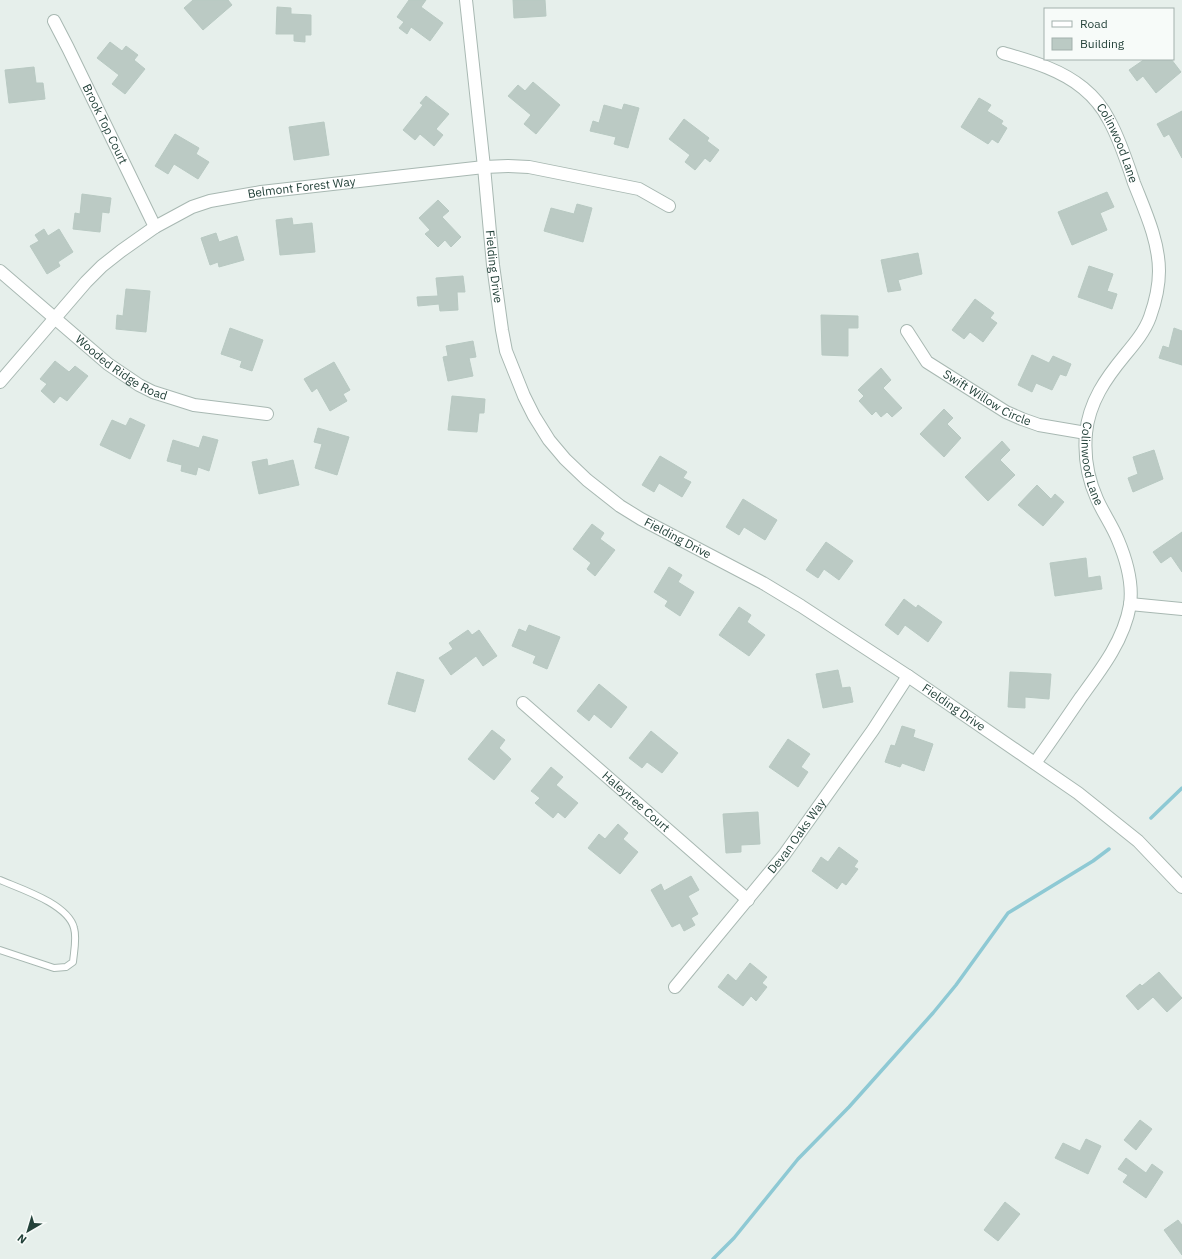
<svg xmlns="http://www.w3.org/2000/svg" width="1182" height="1259" font-family="'IBM Plex Sans',sans-serif">
<style>
.lines{fill:none;stroke-linecap:round;stroke-linejoin:round}
.stream{stroke:#8ec9d4;stroke-width:3.5}
.building{fill:#bbcac4;stroke:#b8c9c2}
.service-casing{stroke:#a8b8b2;stroke-width:8}
.minor-casing{stroke:#a8b8b2;stroke-width:14}
.service{stroke:#fff;stroke-width:6}
.minor{stroke:#fff;stroke-width:12}
.labels{text-anchor:middle;stroke-width:3;stroke-linejoin:round;paint-order:stroke}
.street-label{font-size:12px;fill:#24423a;stroke:#f7fbf9}
</style>
<rect width="100%" height="100%" fill="#e6efeb"/>
<g class="lines">
<path class="stream" d="M1151,818L1182,788
M713,1259L734,1238L798,1159L849,1107L933,1013L956,985L1008,913L1093,861L1109,849"/>
</g>
<path class="building" d="M193,0H228L232,5L203,30L184,8Z
M409,0H426L421,7L443,23L430,41L411,27L407,34L399,28L404,22L397,17Z
M513,0H545L546,16L514,18Z
M277,7L291,8V14L311,15V35H305V42L294,41V34H276Z
M110,42L122,51L126,46L138,55L134,60L145,69L125,94L112,84L119,75L97,58Z
M1145,59H1171L1181,72L1156,93L1143,76L1137,81L1129,70Z
M34,67L36,83H43L45,99L9,103L5,70Z
M533,82L560,105L536,134L524,124L531,115L508,96L518,85L525,91Z
M426,96L449,114L436,129L443,135L434,146L420,134L415,140L403,130L423,105L420,103Z
M979,98L991,105L987,111L1003,121L1001,124L1007,128L998,143L992,139L988,144L961,127Z
M624,104L639,108L628,148L614,144L616,137L590,131L593,121L599,123L604,105L622,110Z
M1182,111V158L1169,134L1164,137L1157,124Z
M684,119L709,138L707,141L719,150L710,162L705,158L695,170L685,162L690,155L669,139Z
M324,122L329,155L294,160L289,127Z
M175,134L199,148L196,154L209,162L198,179L174,164L168,174L155,166Z
M1107,192L1114,207L1100,213L1107,230L1072,245L1058,212Z
M82,194L111,198L109,213L102,212L100,232L73,229L75,213L80,214Z
M438,200L449,211L442,217L461,237L451,247L445,240L438,247L425,234L430,230L419,218Z
M577,204L592,208L583,242L544,231L551,208L574,214Z
M292,218L293,225L312,223L315,252L280,255L276,220Z
M44,229L48,236L59,229L73,252L58,262L60,266L47,274L30,246L39,241L35,235Z
M216,233L219,242L237,236L244,260L219,267L218,262L210,265L201,238Z
M918,253L922,274L898,280L901,290L888,292L881,260Z
M1089,266L1113,274L1107,291L1117,294L1112,309L1078,297Z
M463,276L465,292H457L458,310L440,311L439,304L418,306L417,297L438,296L436,278Z
M126,289L150,291L146,332L116,329L117,315L123,316Z
M975,299L994,313L990,318L997,323L983,342L970,332L964,339L952,330Z
M821,315L858,316V328H848V356L822,355Z
M230,328L263,340L252,371L240,367L242,361L221,354Z
M1174,328L1182,331V365L1159,358L1163,346L1169,348Z
M473,341L476,357L469,358L473,376L448,381L443,357L448,356L446,346Z
M1032,355L1049,363L1053,356L1071,364L1066,376L1060,374L1052,390L1036,383L1032,392L1018,385Z
M55,361L69,372L75,366L88,376L67,401L60,396L54,403L41,391L47,384L40,379Z
M334,362L350,390L343,394L347,401L330,411L317,388L312,392L304,379Z
M881,368L891,380L883,388L902,408L892,417L887,412L881,417L876,411L872,415L859,401L864,396L858,390Z
M452,396L485,399L484,413H479L477,432L448,430Z
M944,409L953,418L947,424L961,438L944,457L920,434Z
M130,418L145,425L130,459L100,445L112,420L126,426Z
M318,428L349,437L337,475L315,468L322,444L314,442Z
M203,436L218,440L209,471L198,467L196,475L181,471L182,465L167,461L173,440L199,448Z
M1002,441L1010,450L1000,460L1015,475L988,501L965,477Z
M1154,450L1163,479L1133,492L1128,478L1138,474L1133,457Z
M660,456L687,472L683,478L691,482L682,497L659,483L654,492L642,485Z
M267,459L268,466L293,460L299,485L259,494L252,462Z
M1037,485L1051,499L1055,494L1064,502L1043,526L1018,505Z
M743,499L777,520L765,540L744,527L739,535L726,527Z
M592,524L604,533L600,539L615,550L595,576L587,569L591,563L573,549Z
M1182,532V572L1171,556L1161,563L1153,552Z
M826,542L853,561L839,580L824,569L818,578L806,570Z
M1086,558L1088,578L1100,576L1102,589L1055,596L1050,563Z
M669,567L682,575L678,582L694,592L680,616L665,606L668,601L654,592Z
M904,599L916,608L918,605L942,622L928,642L905,625L898,635L885,625Z
M739,607L751,615L747,622L765,635L749,656L719,635Z
M529,625L560,637L547,669L533,663L536,656L512,646L519,629L526,632Z
M468,630L472,635L479,630L497,656L483,666L476,656L451,675L439,658L453,649L449,643Z
M838,670L842,688L850,687L853,702L823,708L816,674Z
M397,672L424,680L415,712L388,704Z
M1010,672L1051,674L1049,699L1025,697V708L1008,707Z
M599,684L627,707L611,728L594,714L589,721L577,711Z
M902,726L915,730L913,737L933,744L924,771L902,763L900,767L885,762L891,745L895,746Z
M492,730L505,740L499,748L511,759L494,780L468,759Z
M651,731L678,753L662,773L647,762L642,768L629,758Z
M788,739L810,754L801,767L808,772L798,787L769,767Z
M551,767L563,777L556,785L578,803L565,818L558,812L553,818L535,803L540,798L531,791Z
M758,812L760,844L741,845V852L726,853L723,814Z
M618,824L628,833L623,839L638,852L620,874L588,848L599,834L605,839Z
M839,847L858,861L854,867L858,869L846,885L842,882L837,889L812,871L821,857L828,862Z
M691,876L699,890L688,896L698,914L691,918L695,925L684,931L680,923L672,927L651,890L661,884L664,891Z
M750,963L767,977L762,983L767,987L756,1001L751,996L743,1006L718,987L728,974L736,981Z
M1159,972L1182,998L1167,1012L1153,997L1138,1010L1126,996L1140,984L1142,986Z
M1140,1120L1152,1129L1136,1150L1124,1140Z
M1086,1139L1101,1146L1088,1174L1055,1158L1063,1143L1080,1151Z
M1126,1158L1146,1173L1152,1164L1163,1172L1146,1198L1123,1182L1128,1175L1118,1169Z
M1005,1202L1020,1214L998,1241L984,1230Z
M1178,1220L1182,1225V1255L1164,1230Z"/>
<g class="lines">
<g class="service-casing">
<path id="service" d="M0,880C21,889 68,904 74,928C77,938 74,951 73,962L66,967L54,968L0,950"/>
</g>
<g class="minor-casing">
<g id="minor">
<path id="s1" d="M466,0L484,167L493,265L502,330L506,351L524,396L534,416L549,440L565,459L587,480L620,506L641,519L763,583L801,606L908,676L1078,793L1138,841L1182,887"/>
<path id="s2" d="M54,21L68,48L155,227"/>
<path id="s3" d="M1003,53C1030,61 1060,69 1083,88C1094,97 1103,108 1109,120C1120,140 1127,162 1134,183C1145,211 1159,241 1159,271C1159,287 1155,303 1150,317C1145,331 1135,343 1125,355C1106,378 1089,402 1086,433C1084,455 1088,479 1097,499C1103,513 1112,525 1118,540C1126,559 1133,584 1130,605C1124,640 1101,670 1081,697C1066,719 1051,741 1035,763"/>
<path id="s4" d="M0,271L108,364L139,385L153,392L194,405L267,414"/>
<path id="s5" d="M907,331L927,362L1006,412L1022,419L1039,425L1086,433"/>
<path id="s6" d="M0,382L86,282L102,266L121,251L155,227L192,207L210,201L261,192L484,167L508,166L529,167L639,189L669,206"/>
<path d="M1130,604L1182,609"/>
<path id="s7" d="M523,703L748,900"/>
<path id="s8" d="M675,987L784,855L873,730L908,676"/>
</g>
</g>
<use href="#service" class="service"/>
<use href="#minor" class="minor"/>
</g>
<g class="labels">
<g class="street-label">
<text dy="4" stroke="none"><textPath href="#s2" startOffset="115">Brook Top Court</textPath></text>
<text dy="4" stroke="none"><textPath href="#s3" startOffset="154">Colinwood Lane</textPath></text>
<text dy="4" stroke="none"><textPath href="#s6" startOffset="374">Belmont Forest Way</textPath></text>
<text dy="4" stroke="none"><textPath href="#s1" startOffset="268">Fielding Drive</textPath></text>
<text dy="4" stroke="none"><textPath href="#s4" startOffset="156">Wooded Ridge Road</textPath></text>
<text dy="4" stroke="none"><textPath href="#s5" startOffset="107">Swift Willow Circle</textPath></text>
<text dy="4" stroke="none"><textPath href="#s3" startOffset="502">Colinwood Lane</textPath></text>
<text dy="4" stroke="none"><textPath href="#s1" startOffset="616">Fielding Drive</textPath></text>
<text dy="4" stroke="none"><textPath href="#s1" startOffset="940">Fielding Drive</textPath></text>
<text dy="4" stroke="none"><textPath href="#s7" startOffset="150">Haleytree Court</textPath></text>
<text dy="4" stroke="none"><textPath href="#s8" startOffset="194">Devan Oaks Way</textPath></text>
</g>
</g>
<rect x="1044" y="8" width="130" height="52" fill="#f7fbf9" stroke="#a3b1ad"/>
<rect x="1052" y="21" width="20" height="6" fill="#ffffff" stroke="#a3b1ad"/>
<text x="1080" y="28" font-size="12" fill="#24423a">Road</text>
<rect x="1052" y="38" width="20" height="12" fill="#bbcac4" stroke="#a3b1ad"/>
<text x="1080" y="48" font-size="12" fill="#24423a">Building</text>
<g transform="translate(28 1231) rotate(218)" stroke="#f7fbf9" stroke-width="3" paint-order="stroke">
<path d="M0-3L7 15L0 10L-7 15Z" fill="#24423a"/>
<text y="-6" font-size="11" font-weight="bold" text-anchor="middle" fill="#24423a">N</text>
</g>
</svg>
